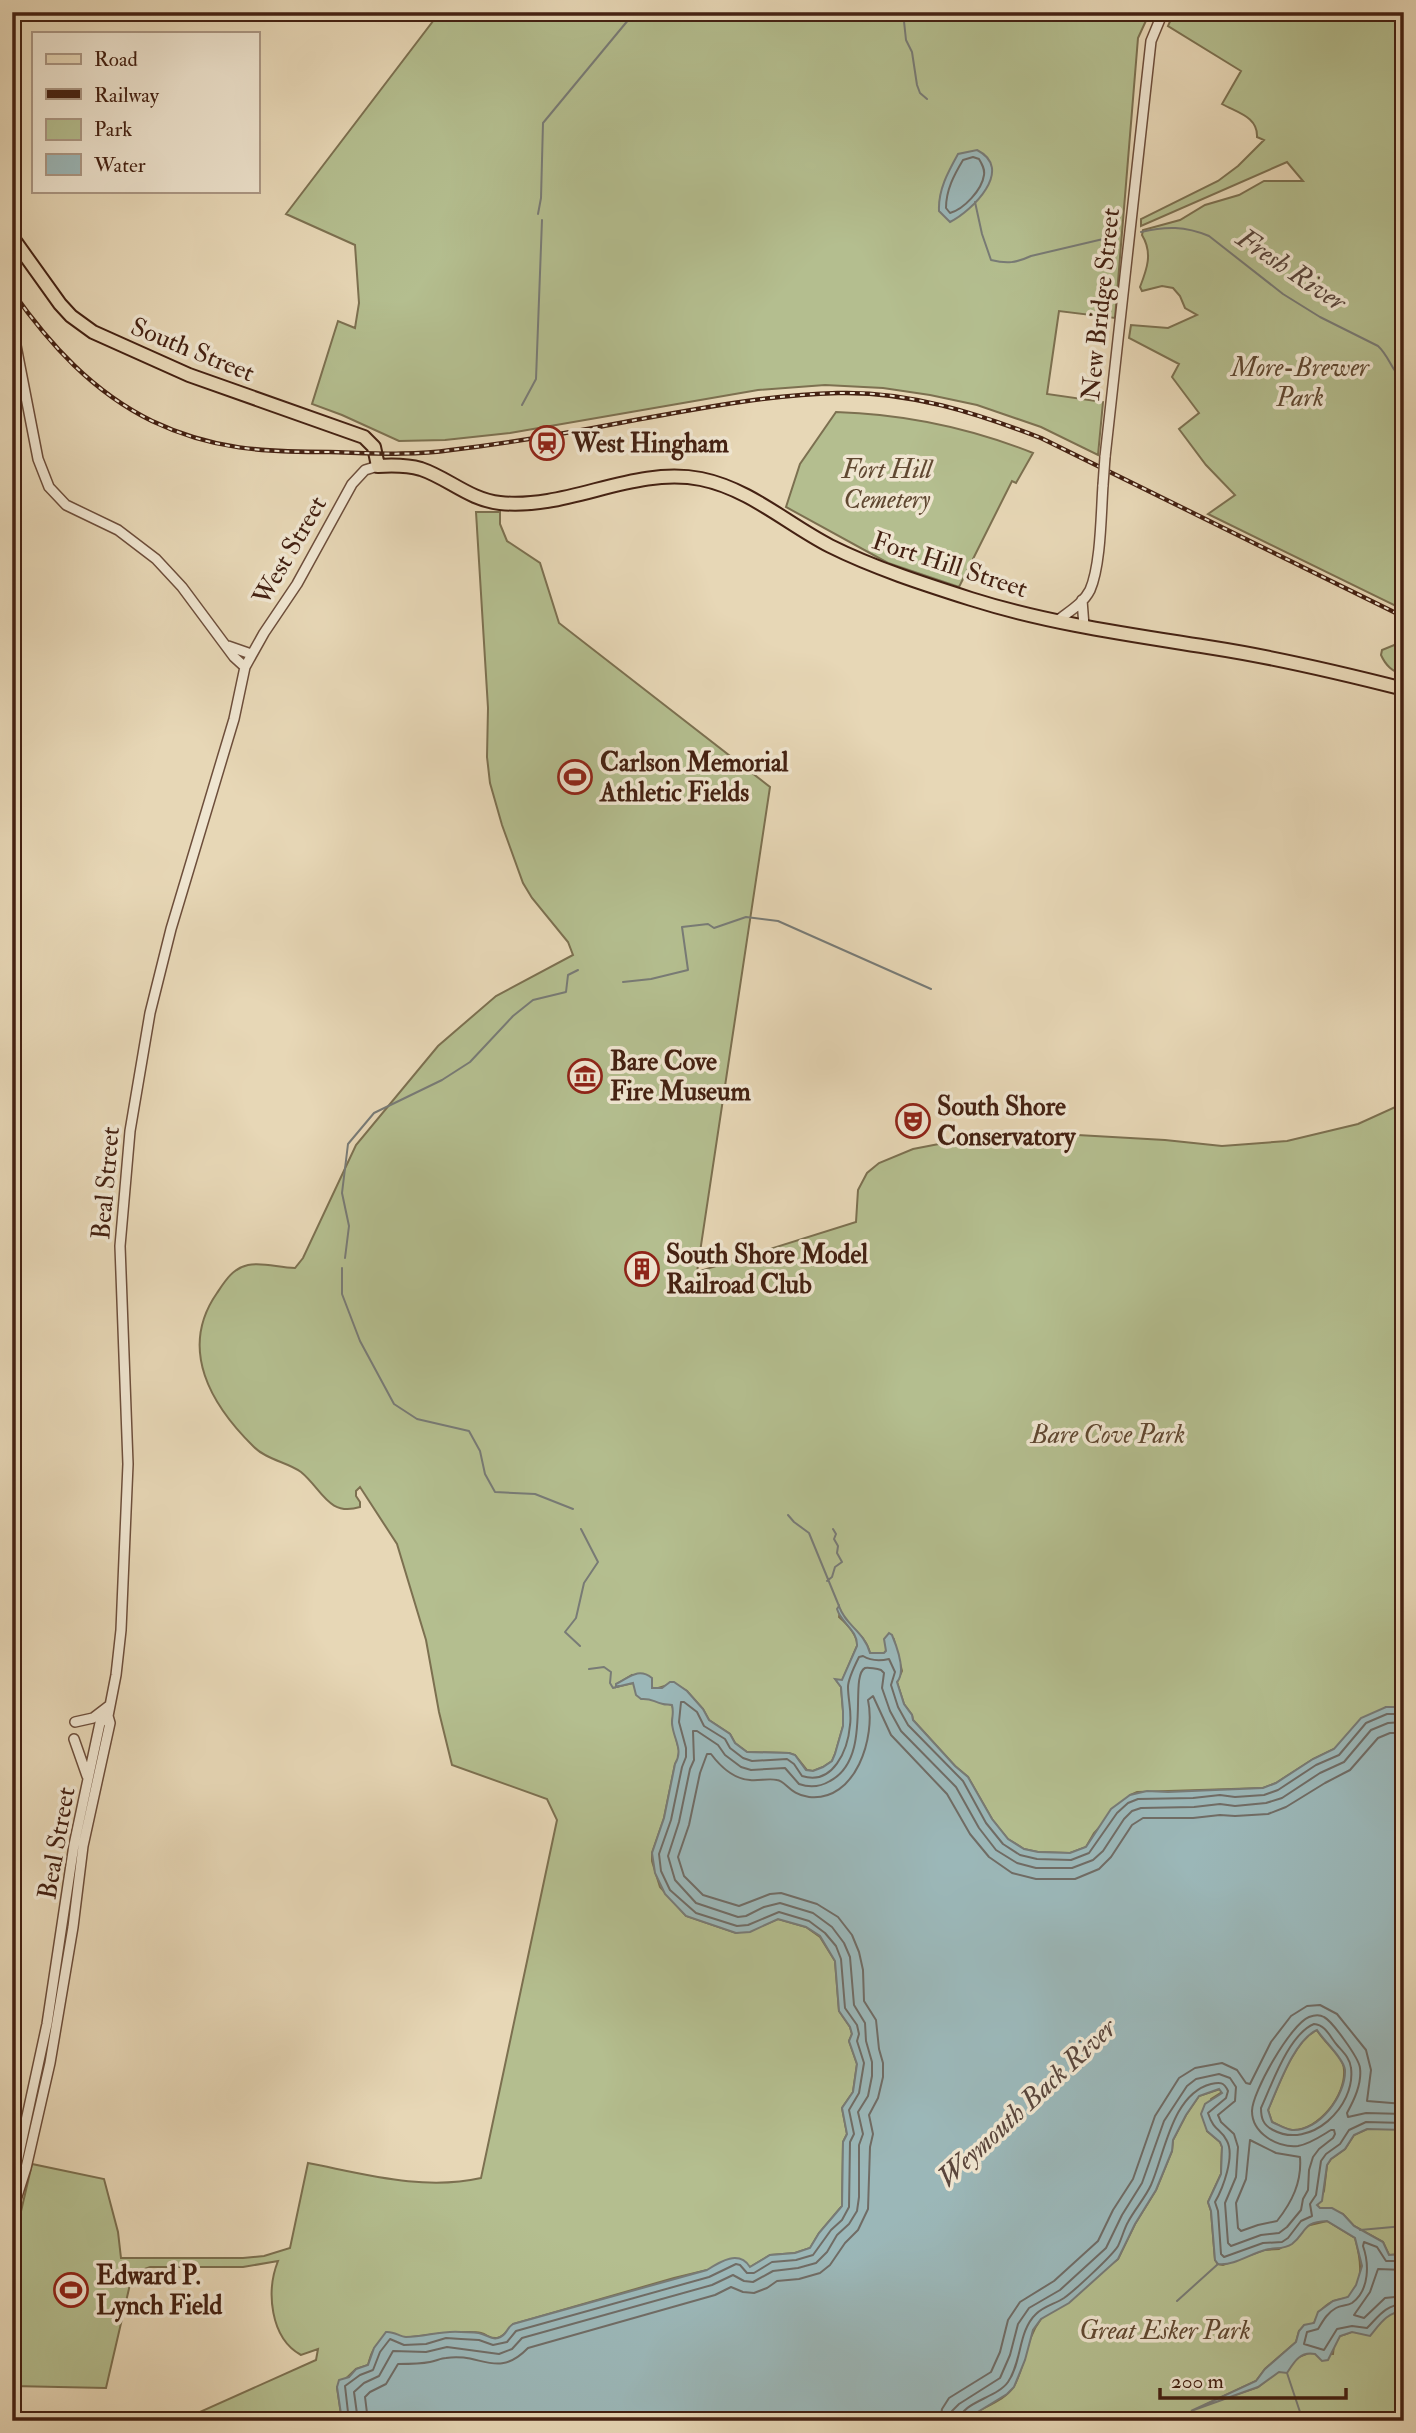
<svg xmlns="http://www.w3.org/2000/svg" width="1416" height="2433" font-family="'IM FELL Double Pica',serif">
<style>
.green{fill:#b4be8f;stroke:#7c7050;stroke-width:2}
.water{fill:#9bb7b8;stroke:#787b76;stroke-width:2;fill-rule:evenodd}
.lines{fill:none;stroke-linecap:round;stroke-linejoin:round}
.shore{stroke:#706c65;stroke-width:2}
.stream{stroke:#787b76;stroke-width:2}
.minor-casing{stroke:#6d4e3b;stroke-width:12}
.major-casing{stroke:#442112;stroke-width:16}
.minor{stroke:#efe5d0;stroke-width:9}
.major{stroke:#e7d7b6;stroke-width:12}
.rail-casing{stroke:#442112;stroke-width:4.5}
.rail{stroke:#efe5d0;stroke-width:2;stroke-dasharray:5;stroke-linecap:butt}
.minor-bridge-casing{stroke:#6d4e3b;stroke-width:12;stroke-linecap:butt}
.minor-bridge{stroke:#efe5d0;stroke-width:9}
.labels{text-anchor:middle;stroke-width:7;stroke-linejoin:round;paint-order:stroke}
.street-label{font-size:26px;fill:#442112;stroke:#efe5d0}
.park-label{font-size:26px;font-style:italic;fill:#604831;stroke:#efe5d0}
.poi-label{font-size:26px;font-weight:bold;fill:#442112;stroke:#efe5d0;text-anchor:start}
.water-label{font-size:28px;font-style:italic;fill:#5a463c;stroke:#efe5d0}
</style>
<rect width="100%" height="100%" fill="#e7d7b6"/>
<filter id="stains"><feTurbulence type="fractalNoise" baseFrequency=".00286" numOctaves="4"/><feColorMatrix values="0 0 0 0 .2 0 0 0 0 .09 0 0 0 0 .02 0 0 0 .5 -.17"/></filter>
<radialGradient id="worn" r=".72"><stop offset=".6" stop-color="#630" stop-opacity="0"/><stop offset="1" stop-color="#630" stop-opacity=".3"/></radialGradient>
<path class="green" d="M440,12H1150L1138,38L1115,318L1059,311L1047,394L1103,402L1098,455L1041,427L977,405L930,395L883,388L825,385L758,390L510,433L445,440L399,441L342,415L312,404L338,321L355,328L359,303L355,245L286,214Z
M1174,12H1392L1404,29V610L1208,514L1235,495L1206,465L1179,429L1199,413L1172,377L1179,364L1129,338L1131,325L1168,328L1197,315L1185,308L1180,296L1173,288L1162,286L1142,291L1140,287C1147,269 1153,253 1142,235L1143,230L1180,220L1205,205L1239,195L1264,181H1303L1287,162L1141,226V219L1218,181L1238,166L1264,140L1257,137C1258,117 1238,113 1222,104L1241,71L1168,26Z
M836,412C904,414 970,428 1033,453L1016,483L1012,481L959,587L888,563L786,507L800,464Z
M476,512H500V524L507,541L540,563L559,623L770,787L697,1272L856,1222L858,1190L867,1173L879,1163L913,1149L1006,1131L1165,1140L1222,1146L1287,1141L1358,1124L1404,1103V1707H1386L1334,1749L1313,1759L1276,1783L1263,1788L1137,1792L1130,1795L1094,1833L1086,1847L1070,1853L1038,1852L1024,1849L1008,1839L992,1819L968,1777L955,1766L913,1720L912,1715L904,1704L897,1682L902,1671L894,1640L884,1653H870C865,1632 843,1624 840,1609L839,1617C847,1624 858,1635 857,1646L842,1681L836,1680L841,1687L843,1711V1726L835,1754L832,1761L823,1767L813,1771L807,1770L795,1755L789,1753L747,1752L735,1743L730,1734L709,1720L703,1709L687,1691L674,1683L655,1689L632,1675L617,1684L616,1687L633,1683C646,1694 657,1701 672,1705L674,1712L672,1722L679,1750V1757L675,1764L664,1818L652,1853V1861L660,1887L686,1916L736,1933L764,1925L778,1919L806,1927L820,1937L835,1961L839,2011L850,2027L852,2034L849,2041L857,2064L853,2092L842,2108L847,2134L843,2142L842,2206L819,2233L810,2248L795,2253L770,2255L750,2267L707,2270L674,2278L513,2324C509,2329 504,2337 497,2338C490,2339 488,2335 481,2333C467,2330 388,2337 378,2345C372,2349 370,2358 368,2365L356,2369L337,2387L342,2421H187L193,2415L316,2360L318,2349L301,2355C270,2338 266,2291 278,2261L243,2267H150L139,2271L131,2280L106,2388L12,2386V2250L32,2164L104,2179L118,2232L121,2258H243L264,2256L290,2248L308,2163C365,2174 423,2191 481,2178L557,1820L547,1799L452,1765L439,1712L426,1640L397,1544L360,1487L356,1491V1496L360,1502V1507C328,1517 322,1489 301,1472C287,1462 267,1460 254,1447C211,1405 178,1349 217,1293C225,1281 233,1268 248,1265C264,1262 279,1268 295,1268L303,1258L356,1145L438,1046L496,996L573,955L568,942L532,898L523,883L502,825L490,783L487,757L488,708Z
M1404,641V673C1393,674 1385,664 1381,655L1382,650Z
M1317,2030C1324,2043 1344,2056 1344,2070C1346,2095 1319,2131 1292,2130C1285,2129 1279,2125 1272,2122L1268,2110C1278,2087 1294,2040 1317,2030Z
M1220,2089L1222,2092L1211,2099L1207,2131L1220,2142L1222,2147L1221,2174L1208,2202L1211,2211L1215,2260L1218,2264L1223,2265L1264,2250L1279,2249L1299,2236L1306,2226L1327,2221L1355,2238C1360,2256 1366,2284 1348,2297C1345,2299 1341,2299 1337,2300C1325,2304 1318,2312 1314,2323L1299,2331L1296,2342L1265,2369L1256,2381L1205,2405L1258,2387L1296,2358L1309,2353L1333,2354L1334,2345L1340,2336C1362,2330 1382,2313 1404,2311V2421H963C977,2408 1004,2403 1014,2386C1026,2365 1025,2340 1041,2319L1118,2259L1135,2224L1156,2190L1172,2151L1173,2140L1186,2115L1199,2096Z
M1393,2128L1404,2130V2254L1389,2255L1383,2242L1354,2226L1343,2214L1328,2208H1318L1317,2205L1324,2191L1327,2165L1331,2159L1345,2149L1354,2135L1367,2129Z"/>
<path class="water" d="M977,150C1015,169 972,211 950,222L939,211C938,190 948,172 958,154Z
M839,1606C845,1625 864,1631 870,1653H884L886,1651L884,1639L889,1633L892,1635C897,1647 906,1672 897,1682L904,1704L912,1715L913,1720L955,1766L968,1777L992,1819L1008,1839L1024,1849L1038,1852L1070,1853L1086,1847L1111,1809L1130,1795L1147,1791L1168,1792L1263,1788L1276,1783L1313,1759L1334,1749L1361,1718L1386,1707H1404V2130L1367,2129L1354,2135L1345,2149L1331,2159L1327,2165L1322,2201L1317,2205L1320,2208H1332L1343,2214L1354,2226L1383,2242L1389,2255L1404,2254V2311C1387,2312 1380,2324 1370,2336L1352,2332L1340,2336L1328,2360L1322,2361L1315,2354C1300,2351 1294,2362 1287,2373L1279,2372L1258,2387L1191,2411L1256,2381L1265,2369L1296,2342L1299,2331L1304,2325L1314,2323L1318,2312L1333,2301L1348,2297L1356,2285L1362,2266L1355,2238L1327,2221C1302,2222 1307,2232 1292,2244C1283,2250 1275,2247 1265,2250C1250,2254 1234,2266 1218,2264L1215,2260L1211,2211L1208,2202L1221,2174L1222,2147L1220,2142L1207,2131L1201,2114L1205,2104L1222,2093L1219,2089L1199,2096L1186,2115L1173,2140L1172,2151L1156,2190L1135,2224L1118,2259L1069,2303L1041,2319L1033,2330L1025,2360L1014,2387L1007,2394L963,2421H342L337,2387L339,2380L349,2377L356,2369L368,2365L374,2348L386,2332C394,2331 400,2337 406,2337C425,2337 442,2330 461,2332C467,2332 477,2332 482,2334C489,2336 491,2340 498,2338C507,2336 506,2328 513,2324L707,2270C721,2261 739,2250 750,2267L770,2255L795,2253L810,2248L819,2233L842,2206L843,2142L847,2134L842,2108L853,2092L857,2064L849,2041L852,2034L850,2027L839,2011L835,1961L820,1936L806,1927L778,1919L750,1932L736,1933L686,1916L665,1894L655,1873L652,1853L664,1818L675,1764C684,1749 673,1739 672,1723C672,1716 674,1713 672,1705C669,1704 666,1705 663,1704C653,1702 652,1698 641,1699L636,1695L633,1683L616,1687V1684C629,1678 638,1667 652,1678V1688H662L670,1682H674L687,1691L703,1709L709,1720L730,1734L735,1743L747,1752L789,1753L795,1755L806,1770L813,1771L823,1767L832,1761L835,1754L843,1726V1711L841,1687L835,1679L842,1680L857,1646C858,1630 841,1623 837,1609ZM1317,2030C1324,2041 1344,2059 1345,2070C1346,2095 1319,2132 1292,2130C1285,2129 1279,2125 1272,2122L1268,2110C1278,2088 1294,2040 1317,2030Z"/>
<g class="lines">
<path class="shore" d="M973,157L979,159C982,164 985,169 984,175C982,190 964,209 950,213L946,208C946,190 954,175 963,160Z
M1314,2024C1326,2025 1330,2037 1337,2045C1343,2052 1350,2058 1351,2068C1356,2107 1310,2150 1273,2130C1263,2125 1261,2118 1261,2108C1272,2084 1289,2034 1314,2024Z
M1250,2140L1276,2153L1300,2157C1302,2182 1292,2202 1277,2221L1258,2225L1241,2231L1238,2228L1236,2203L1246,2179Z
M1404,2261H1386L1377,2247L1364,2242L1363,2246C1369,2263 1370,2290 1352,2303C1347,2306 1341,2305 1336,2308C1327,2313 1323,2321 1318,2329L1307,2332L1304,2344L1324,2350L1337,2329L1352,2326L1367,2328C1379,2316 1385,2305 1404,2304
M1404,2270L1378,2269L1370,2292L1354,2315L1364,2318L1385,2298L1404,2296
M349,2421L345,2386L360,2375L373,2370L380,2352L390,2339L404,2345L426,2344L446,2338L461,2339L479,2340L493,2345L507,2342L516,2331L709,2277L736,2264L740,2265L747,2273H754L772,2262L796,2260L813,2255L831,2230L842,2220L849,2207L850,2142L854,2134L849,2110L859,2093L864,2063L857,2041L859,2034L857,2025L845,2008L841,1959L836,1946L825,1933L809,1921L779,1912L748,1925L737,1926L696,1913L670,1890L661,1871L659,1854L671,1820L682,1767L686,1757V1748L679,1722L681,1702H684L697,1712L704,1726L725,1739L730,1748L743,1758L752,1761L787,1759L794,1764L802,1776C833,1786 848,1750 850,1725C852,1712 848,1700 848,1687C848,1679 855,1665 859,1657L863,1656C871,1661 880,1661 889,1659L895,1672L891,1685L898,1707L908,1725L963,1781L986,1823L1003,1844L1020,1855L1037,1859L1071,1860L1089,1853L1117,1813L1128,1803L1138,1799L1193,1798L1220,1795L1235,1797L1264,1795L1278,1790L1316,1765L1339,1755L1366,1723L1387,1714H1404
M358,2421L354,2392L364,2383L379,2376L393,2351L426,2352L447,2347L499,2354L512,2349L522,2338L712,2285L733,2275L744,2281L753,2282L773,2271L798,2268L816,2263L827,2252L837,2235L849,2224L857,2211L859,2197V2145L863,2134L858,2112L868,2096L872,2076V2062L866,2041L865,2023L854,2005L850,1957L844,1943L832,1927L813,1913L780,1903L764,1907L746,1916L738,1917L696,1903L675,1880L668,1856L679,1822L690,1769L694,1760L693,1731H697L718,1745L725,1755L741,1767L751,1770L785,1768L799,1784C810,1788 820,1787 830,1781C874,1758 848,1677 865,1668C868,1667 878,1669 881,1670L884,1673L882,1688L890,1711L901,1731L956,1787L979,1828L996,1850L1017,1863L1036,1868H1072L1093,1860L1103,1851L1124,1819L1132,1811L1141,1808L1194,1807L1220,1804L1235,1806L1266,1803L1282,1798L1320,1773L1344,1762L1371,1730L1388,1723L1404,1722
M368,2421L365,2397L370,2392L386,2384L398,2364C408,2364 420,2364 430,2362C436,2361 441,2358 446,2358C480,2352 497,2380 528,2348L715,2295L731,2287L743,2292L754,2293L767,2288L777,2281L799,2279L820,2273L830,2265L845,2243L858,2230L868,2209L870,2147L873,2134L869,2115L878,2098L883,2077V2063L879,2049L876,2020L864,2001L863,1970L859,1952L852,1935L838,1917L817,1904L781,1893L770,1894L739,1906L703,1895L684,1876L678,1857L689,1825L700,1773L707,1754H711C720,1766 734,1779 750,1780C759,1781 769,1778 777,1780C786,1781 790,1795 809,1797C856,1802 876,1737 868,1700L873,1696L891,1735L947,1794L970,1834L989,1857L1012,1873L1036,1879H1075L1099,1869L1111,1857L1132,1825L1143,1818H1193L1220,1815L1235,1816L1268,1814L1286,1807L1325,1783L1350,1770L1378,1738L1390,1733H1404
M940,2421L942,2409L949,2398L991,2372L1000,2352L1008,2320L1020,2302L1054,2281L1098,2241L1113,2210L1133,2179L1155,2116L1179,2078L1195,2068L1222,2063L1237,2070L1246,2083L1250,2084L1271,2042L1291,2016L1307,2006L1320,2005L1337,2014L1366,2050L1371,2070L1367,2101L1404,2104
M950,2421L952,2411L959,2404L1000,2378L1010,2355L1018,2324L1029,2308L1060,2290L1106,2248L1122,2215L1142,2183L1164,2121L1187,2086L1196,2079L1219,2074L1230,2078L1236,2087L1235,2101L1218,2115L1221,2122L1234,2134L1238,2147L1236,2177L1225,2203L1228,2243L1231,2246L1261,2235L1279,2233L1287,2227L1301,2210L1303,2199L1308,2190L1309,2170L1313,2157L1319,2149L1333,2138L1335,2134L1334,2130H1331C1321,2136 1310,2144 1298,2146C1277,2148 1252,2133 1252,2111C1252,2092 1291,2024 1309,2017C1314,2015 1319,2014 1324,2017C1332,2021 1359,2058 1360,2068C1362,2084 1354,2100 1347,2113L1348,2117L1366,2113L1404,2114
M959,2421C961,2402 997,2398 1008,2382C1022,2362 1018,2331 1036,2314C1044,2306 1055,2304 1064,2298C1074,2291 1112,2256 1118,2246C1122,2238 1124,2229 1128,2222C1135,2209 1145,2198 1151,2185C1165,2153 1172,2094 1211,2084C1220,2082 1224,2082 1228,2091L1226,2098L1208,2113C1214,2132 1221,2128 1227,2141C1235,2156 1223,2188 1215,2202L1218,2211L1221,2254L1224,2257L1263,2243L1282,2242L1288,2238L1301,2221L1312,2216L1310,2204L1316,2195L1321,2161L1326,2154L1340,2144L1349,2130L1366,2122L1404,2123"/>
<path class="stream" d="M903,12L906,40L912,52L917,85L920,93L927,99
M975,202L982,234L991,260C1007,264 1016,263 1031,256L1116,236
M538,214L541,198L543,123L634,13
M1141,232C1166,226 1185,226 1209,236L1283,294L1320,317L1378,346C1390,357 1391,371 1404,381
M522,405L536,379L542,220
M623,982L651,979L688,970L682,927L708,924L714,928L746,917L778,921L931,989
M345,1258L349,1226L342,1193L348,1144L374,1113L442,1080L470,1062L513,1016L533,1000L566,992L568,975L578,970
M342,1268V1294L360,1341L394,1404L417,1419L469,1431L480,1451L485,1474L495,1492L535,1494L573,1509
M788,1515L794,1522L809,1533L839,1606
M827,1581L832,1577L835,1567L842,1562L837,1553L838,1546L834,1539L836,1534L833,1529
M580,1646L565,1632L576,1618L584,1583L598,1562L581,1529
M589,1669L604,1667L611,1672L610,1683L613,1688L619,1686
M1360,2230L1404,2226
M1177,2301L1218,2264
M1287,2373L1303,2421"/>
<g class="minor-casing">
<path id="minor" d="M12,25L21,12
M12,325L38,459L49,487L66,505L118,530L156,559L182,587L234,657L245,667
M1105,457L1151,41L1163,12
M1082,600L1084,626
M1057,621C1068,612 1083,604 1090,590C1101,565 1101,513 1103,485
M228,646L251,654
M75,1722L93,1718L110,1705
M74,1739L87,1776
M18,2185L16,2167L47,2024L74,1845L100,1723L108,1716
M12,2212L26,2168L50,2063L73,1927L83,1846L110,1723L108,1716L116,1675L121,1630L128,1464L120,1246L130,1131L150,1013L171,929L234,719L245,667L264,633L297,584L352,484L365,470L378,466"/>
</g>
<g class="major-casing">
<path id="major" d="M12,237L60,304L71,316L93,332L189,375L364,437L374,447L378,466C393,465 407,465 421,469C448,478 470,500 500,503C569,510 632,466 701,479C750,489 787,524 830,546C874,568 924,584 971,599C1050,624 1133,635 1214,648C1278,658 1341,673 1404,689"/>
</g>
<use href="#minor" class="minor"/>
<use href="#major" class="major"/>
<g class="rail-casing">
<path id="rail" d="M12,291C50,345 93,392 152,421C213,450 264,452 330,452C369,453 412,456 451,450C509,443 568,433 625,422C696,409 766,395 838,393C909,391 976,413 1041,438L1404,617"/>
</g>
<use href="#rail" class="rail"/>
<g class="minor-bridge-casing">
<path id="minor-bridge" d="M1103,485L1105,457"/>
</g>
<use href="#minor-bridge" class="minor-bridge"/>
</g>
<defs>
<g id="station-ring" transform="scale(1.75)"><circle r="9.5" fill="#efe5d0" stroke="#8f2418" stroke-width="1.5"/><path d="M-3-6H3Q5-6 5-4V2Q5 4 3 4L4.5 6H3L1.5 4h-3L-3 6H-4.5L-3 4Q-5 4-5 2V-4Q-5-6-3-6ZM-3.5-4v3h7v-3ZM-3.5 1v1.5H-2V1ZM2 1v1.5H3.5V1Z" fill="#8f2418"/></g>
<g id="stadium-ring" transform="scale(1.75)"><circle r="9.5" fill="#efe5d0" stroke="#8f2418" stroke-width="1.5"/><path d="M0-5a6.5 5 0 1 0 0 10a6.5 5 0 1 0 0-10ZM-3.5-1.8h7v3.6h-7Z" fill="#8f2418"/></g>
<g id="museum-ring" transform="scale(1.75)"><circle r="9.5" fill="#efe5d0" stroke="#8f2418" stroke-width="1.5"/><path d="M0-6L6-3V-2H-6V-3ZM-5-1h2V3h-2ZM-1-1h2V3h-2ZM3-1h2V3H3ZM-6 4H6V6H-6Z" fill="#8f2418"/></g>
<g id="theatre-ring" transform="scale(1.75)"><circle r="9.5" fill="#efe5d0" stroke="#8f2418" stroke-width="1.5"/><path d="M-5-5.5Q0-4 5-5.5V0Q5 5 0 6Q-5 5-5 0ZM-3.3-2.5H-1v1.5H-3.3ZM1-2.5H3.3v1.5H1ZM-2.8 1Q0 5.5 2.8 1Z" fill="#8f2418"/></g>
<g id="building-ring" transform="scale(1.75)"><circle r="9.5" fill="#efe5d0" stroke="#8f2418" stroke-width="1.5"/><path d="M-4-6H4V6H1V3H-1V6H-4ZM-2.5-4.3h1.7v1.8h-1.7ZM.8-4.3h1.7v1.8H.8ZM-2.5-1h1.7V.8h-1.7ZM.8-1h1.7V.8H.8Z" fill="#8f2418"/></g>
</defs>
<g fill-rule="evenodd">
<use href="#station-ring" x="547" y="443"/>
<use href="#stadium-ring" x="575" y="777"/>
<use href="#museum-ring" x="585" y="1076"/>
<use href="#theatre-ring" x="913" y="1121"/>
<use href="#building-ring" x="642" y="1269"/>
<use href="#stadium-ring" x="71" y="2290"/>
</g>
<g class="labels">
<g class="street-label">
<text transform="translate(1100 304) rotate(-84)" y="9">New Bridge Street</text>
<text transform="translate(193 349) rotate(22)" y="9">South Street</text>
<text transform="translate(289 550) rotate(-60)" y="9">West Street</text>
<text transform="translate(950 564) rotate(18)" y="9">Fort Hill Street</text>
<text transform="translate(105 1183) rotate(-85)" y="9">Beal Street</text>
<text transform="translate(56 1843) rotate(-80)" y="9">Beal Street</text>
</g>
<g class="park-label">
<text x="1300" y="376">More-Brewer<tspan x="1300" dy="30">Park</tspan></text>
<text x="887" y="478">Fort Hill<tspan x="887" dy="30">Cemetery</tspan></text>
<text x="1108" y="1443">Bare Cove Park</text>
<text x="1165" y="2339">Great Esker Park</text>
</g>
<g class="poi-label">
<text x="572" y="452">West Hingham</text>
<text x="600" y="771">Carlson Memorial<tspan x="600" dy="30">Athletic Fields</tspan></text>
<text x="610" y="1070">Bare Cove<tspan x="610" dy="30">Fire Museum</tspan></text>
<text x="937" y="1115">South Shore<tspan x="937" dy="30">Conservatory</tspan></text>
<text x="666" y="1263">South Shore Model<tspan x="666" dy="30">Railroad Club</tspan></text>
<text x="96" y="2284">Edward P.<tspan x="96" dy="30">Lynch Field</tspan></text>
</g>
<g class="water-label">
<text transform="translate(1292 269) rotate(34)" y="10">Fresh River</text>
<text transform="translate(1026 2102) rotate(-43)" y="10">Weymouth Back River</text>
</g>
</g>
<rect width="1416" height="2433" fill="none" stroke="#e7d7b6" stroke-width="42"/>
<rect x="14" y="14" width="1388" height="2405" fill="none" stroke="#442112" stroke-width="3.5"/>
<rect x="21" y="21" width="1374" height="2391" fill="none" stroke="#442112" stroke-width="2"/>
<rect x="32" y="32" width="228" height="161" fill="#efe5d0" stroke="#ab9784" stroke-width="2"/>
<rect x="46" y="54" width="35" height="10" fill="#e7d7b6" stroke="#ab9784" stroke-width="2"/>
<text x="94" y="66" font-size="21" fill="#442112">Road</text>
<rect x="46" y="89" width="35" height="10" fill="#442112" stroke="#ab9784" stroke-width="2"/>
<text x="94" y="102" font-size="21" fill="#442112">Railway</text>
<rect x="46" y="119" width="35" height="21" fill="#b4be8f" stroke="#ab9784" stroke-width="2"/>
<text x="94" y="136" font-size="21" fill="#442112">Park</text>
<rect x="46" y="154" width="35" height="21" fill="#9bb7b8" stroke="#ab9784" stroke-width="2"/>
<text x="94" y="172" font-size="21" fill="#442112">Water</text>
<path d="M1160 2388v10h186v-10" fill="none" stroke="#442112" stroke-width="3.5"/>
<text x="1171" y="2388" font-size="21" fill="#442112" stroke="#efe5d0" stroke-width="5" paint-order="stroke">200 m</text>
<rect width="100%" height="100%" filter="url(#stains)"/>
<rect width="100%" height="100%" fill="url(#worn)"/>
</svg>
